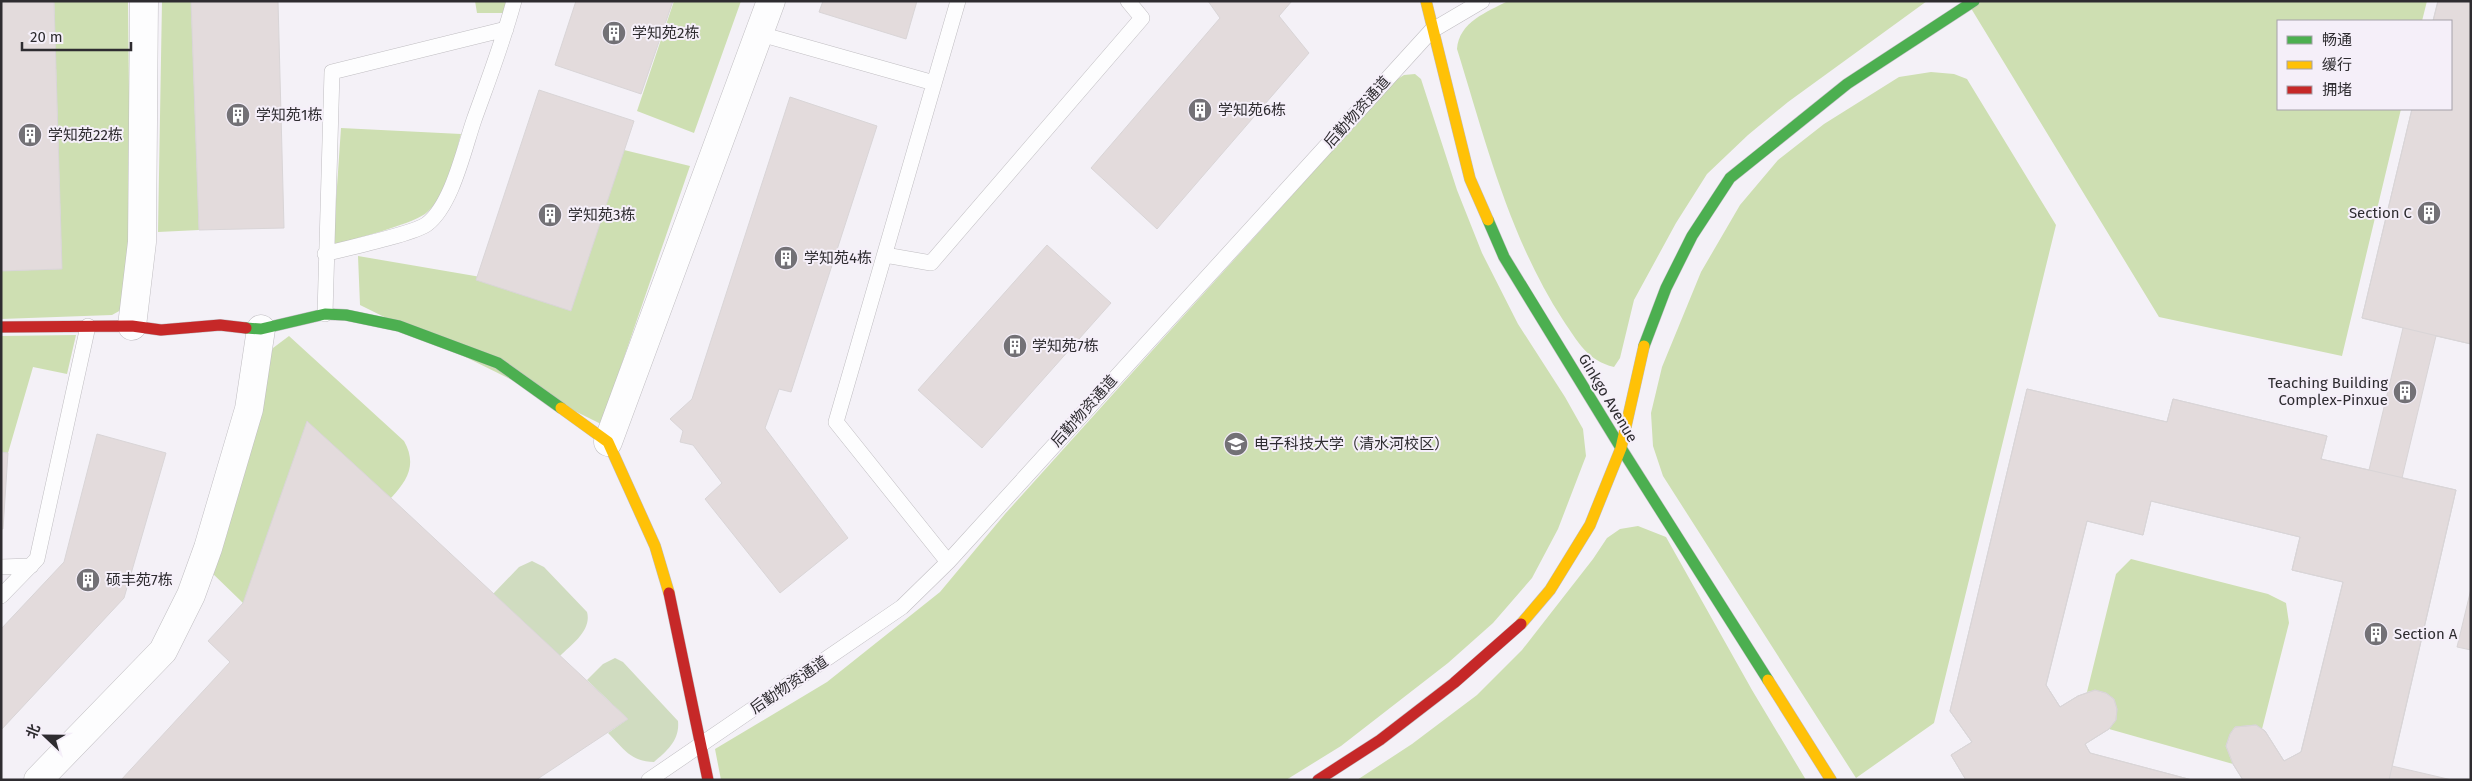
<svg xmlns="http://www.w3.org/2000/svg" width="2472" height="781" font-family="'Fira Sans','Noto Sans SC',sans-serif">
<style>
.green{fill:#d0dcc0}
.forest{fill:#cedfb2}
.building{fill:#e3dbdc;stroke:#d9d5d7}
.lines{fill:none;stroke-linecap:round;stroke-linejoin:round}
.lane-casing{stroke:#c0bec2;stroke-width:16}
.street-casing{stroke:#c0bec2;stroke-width:29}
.fast-casing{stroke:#c0bec2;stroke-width:12}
.slow-casing{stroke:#c0bec2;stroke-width:12}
.jam-casing{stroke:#c0bec2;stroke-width:12}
.lane{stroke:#fdfdfe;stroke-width:15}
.street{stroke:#fdfdfe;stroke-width:28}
.fast{stroke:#4caf50;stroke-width:11}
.slow{stroke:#ffc107;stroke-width:11}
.jam{stroke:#c62828;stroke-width:11}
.labels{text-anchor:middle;stroke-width:4;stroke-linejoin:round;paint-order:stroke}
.poi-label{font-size:15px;fill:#2e2c30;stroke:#f5eff9;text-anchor:start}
.street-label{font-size:15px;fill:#2e2c30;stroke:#f5eff9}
</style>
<rect width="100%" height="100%" fill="#f4f1f7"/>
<path class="green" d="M532,561L544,567L587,612C592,630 572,644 560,656L493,594L519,567Z
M615,658L623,662L678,721C680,740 667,751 654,762C631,762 623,748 608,733L628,719L587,680L603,664Z"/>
<path class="forest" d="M54,1H128L131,282L121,310L112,315L1,319V271L62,269Z
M162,1H191L199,230L158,232Z
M475,1H506L503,13H477Z
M674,1H741L694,133L637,111Z
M1508,1H1927L1788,102L1748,135L1707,174L1676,223L1634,300L1620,358L1614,367C1588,361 1577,341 1563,320C1509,237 1486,142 1457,49C1459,22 1487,12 1508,1Z
M1974,1H2427L2422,21H2278V109H2401L2342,356L2159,317L1969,5Z
M1931,72L1954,74L1967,79L2056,225L1934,723L1856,778L1663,476L1653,446L1651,413L1662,367L1701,272L1740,205L1778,160L1824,124L1899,77Z
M1415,74L1421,79L1457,190L1482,253L1518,324L1565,397L1583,429L1586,456L1558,529L1532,578L1493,623L1448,663L1341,746L1286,780H721L715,749L827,682L940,592L1005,514L1396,80L1404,75Z
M341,128L461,134C454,159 447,197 425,214C409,225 354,239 333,245Z
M624,150L690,166L601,424L360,305L358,256L562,291Z
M76,335L67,374L33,367L8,453L1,452V336Z
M289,336L404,441C417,464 408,480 391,498L243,603L209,570L267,362L273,348Z
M1638,526L1666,537L1752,690L1806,780H1357L1412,744L1477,695L1522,650L1593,559L1607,538L1620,529Z
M2131,559L2268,594L2286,603L2289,623L2262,729L2255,725L2235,727C2225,740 2226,749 2233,764L2109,729L2116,720L2113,699C2105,692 2098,689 2087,692L2116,574Z"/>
<path class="building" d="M1,1H54L62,269L1,271Z
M191,1H278L284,228L199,230Z
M576,1H673L641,94L555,65Z
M823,1H917L906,39L819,12Z
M1208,1H1292L1279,16L1309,53L1157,229L1091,168L1220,18Z
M2438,1H2471V344L2436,336L2402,478L2456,490L2392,766L2452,780H2243L2233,764L2226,746L2230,734L2235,727L2256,725L2265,731L2284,761L2301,752L2343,582L2292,570L2300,537L2151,501L2143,535L2087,521L2046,685L2060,707L2078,696L2095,690L2106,693L2114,699L2117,709L2116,720L2109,729L2085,744L2090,753L2192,780H1966L1951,755L1972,742L1950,711L2027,389L2167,422L2173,399L2327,436L2321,459L2369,470L2403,328L2362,318L2412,109H2451V21H2433Z
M2438,1H2471V344L2362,318L2412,109H2451V21H2433Z
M539,90L634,121L571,311L476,280Z
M790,97L877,126L791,392L779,389L765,428L848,538L780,593L705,499L722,483L693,445L680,442L683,431L670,419L692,399Z
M1047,245L1111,303L982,448L918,390Z
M2027,389L2167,422L2173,399L2327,436L2321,459L2456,490L2389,780H2243L2233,764L2226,746L2230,734L2235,727L2256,725L2265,731L2284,761L2301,752L2343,582L2292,570L2300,537L2151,501L2143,535L2087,521L2046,685L2060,707L2078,696L2095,690L2106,693L2114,699L2117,709L2116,720L2109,729L2085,744L2090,753L2192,780H1966L1951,755L1972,742L1950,711Z
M307,421L391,498L628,719L536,780H121L230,662L208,641L243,603Z
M97,434L166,453L124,598L1,730V629L64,562Z
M1,452L8,453L3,529H1Z
M2471,589V650L2457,647Z"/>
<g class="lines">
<g class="lane-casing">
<path id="lane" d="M760,34L934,83
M325,254C346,248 414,234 427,224C452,205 464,149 474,120C488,81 503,42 514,1
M885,255L931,263L1142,18L1128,1
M325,314L332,72L506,29
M948,562L836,422L958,1
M1,567L31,566
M1,596L37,559L88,326
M649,780L902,607L948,562L1431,31L1482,1"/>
</g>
<g class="street-casing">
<path id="street" d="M132,326L142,242L144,1
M608,442L771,1
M38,780L163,651L191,595L208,548L249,409L261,329"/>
</g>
<g class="fast-casing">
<path id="fast" d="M1488,220L1504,257L1621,448L1768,680
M246,328L261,329L325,314L346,315L399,326L498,363L561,408
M1644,346L1666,288L1692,236L1730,178L1847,84L1974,1"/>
</g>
<g class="slow-casing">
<path id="slow" d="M1426,1L1470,179L1488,220
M561,408L608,442L655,546L669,593
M1521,624L1550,590L1590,525L1621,448L1644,346
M1768,680L1831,780"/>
</g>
<g class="jam-casing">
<path id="jam" d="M1,327L132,326L161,330L220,325L246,328
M669,593L708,780
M1318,780L1380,740L1454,683L1521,624"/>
</g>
<use href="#lane" class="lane"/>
<use href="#street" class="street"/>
<use href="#fast" class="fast"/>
<use href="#slow" class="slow"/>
<use href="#jam" class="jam"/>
</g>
<defs>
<g id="building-disc" transform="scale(1.25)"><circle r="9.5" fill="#737176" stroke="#f5eff9"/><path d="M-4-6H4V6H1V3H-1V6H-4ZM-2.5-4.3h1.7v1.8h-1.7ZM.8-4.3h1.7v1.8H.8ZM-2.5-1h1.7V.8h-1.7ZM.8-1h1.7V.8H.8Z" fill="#fff"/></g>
<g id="university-disc" transform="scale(1.25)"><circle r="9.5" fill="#737176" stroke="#f5eff9"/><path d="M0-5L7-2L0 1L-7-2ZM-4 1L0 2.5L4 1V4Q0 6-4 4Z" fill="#fff"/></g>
</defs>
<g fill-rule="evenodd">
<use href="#building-disc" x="614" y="33"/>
<use href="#building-disc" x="1200" y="110"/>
<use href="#building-disc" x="238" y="115"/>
<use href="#building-disc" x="30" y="135"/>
<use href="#building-disc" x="2429" y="213"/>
<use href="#building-disc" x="550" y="215"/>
<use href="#building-disc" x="786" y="258"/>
<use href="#building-disc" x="1015" y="346"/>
<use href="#building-disc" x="2405" y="392"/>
<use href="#university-disc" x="1236" y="444"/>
<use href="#building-disc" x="88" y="580"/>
<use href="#building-disc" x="2376" y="634"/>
</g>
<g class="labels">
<g class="poi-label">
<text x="632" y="38">学知苑2栋</text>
<text x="1218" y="115">学知苑6栋</text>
<text x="256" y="120">学知苑1栋</text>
<text x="48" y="140">学知苑22栋</text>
<text x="2412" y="218" text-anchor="end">Section C</text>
<text x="568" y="220">学知苑3栋</text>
<text x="804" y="263">学知苑4栋</text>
<text x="1032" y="351">学知苑7栋</text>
<text x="2388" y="388" text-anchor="end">Teaching Building<tspan x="2388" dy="17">Complex-Pinxue</tspan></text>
<text x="1254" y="449">电子科技大学（清水河校区）</text>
<text x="106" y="585">硕丰苑7栋</text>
<text x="2394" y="639">Section A</text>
</g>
<g class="street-label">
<text transform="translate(1357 112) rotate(-48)" y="5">后勤物资通道</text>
<text transform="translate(1608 398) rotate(59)" y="5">Ginkgo Avenue</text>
<text transform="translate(1084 411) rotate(-48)" y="5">后勤物资通道</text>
<text transform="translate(789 685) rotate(-34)" y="5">后勤物资通道</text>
</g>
</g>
<rect width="2472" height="781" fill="none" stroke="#2e2c30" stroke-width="5"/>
<rect x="2277" y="20" width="175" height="90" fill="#f5eff9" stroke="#a5a1a9"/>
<rect x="2287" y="36" width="25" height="8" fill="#4caf50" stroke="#a5a1a9"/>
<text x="2322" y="45" font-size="15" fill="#2e2c30">畅通</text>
<rect x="2287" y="61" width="25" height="8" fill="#ffc107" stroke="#a5a1a9"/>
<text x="2322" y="70" font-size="15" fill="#2e2c30">缓行</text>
<rect x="2287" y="86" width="25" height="8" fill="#c62828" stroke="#a5a1a9"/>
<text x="2322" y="95" font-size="15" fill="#2e2c30">拥堵</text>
<g transform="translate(45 736) rotate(292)" stroke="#f5eff9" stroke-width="4" paint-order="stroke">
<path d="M0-4L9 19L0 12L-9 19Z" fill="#2e2c30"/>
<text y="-8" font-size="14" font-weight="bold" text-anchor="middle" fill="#2e2c30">北</text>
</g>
<path d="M22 42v8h109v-8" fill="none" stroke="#2e2c30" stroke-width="2.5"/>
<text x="30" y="42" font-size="15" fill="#2e2c30" stroke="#f5eff9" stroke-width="4" paint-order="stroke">20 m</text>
</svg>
